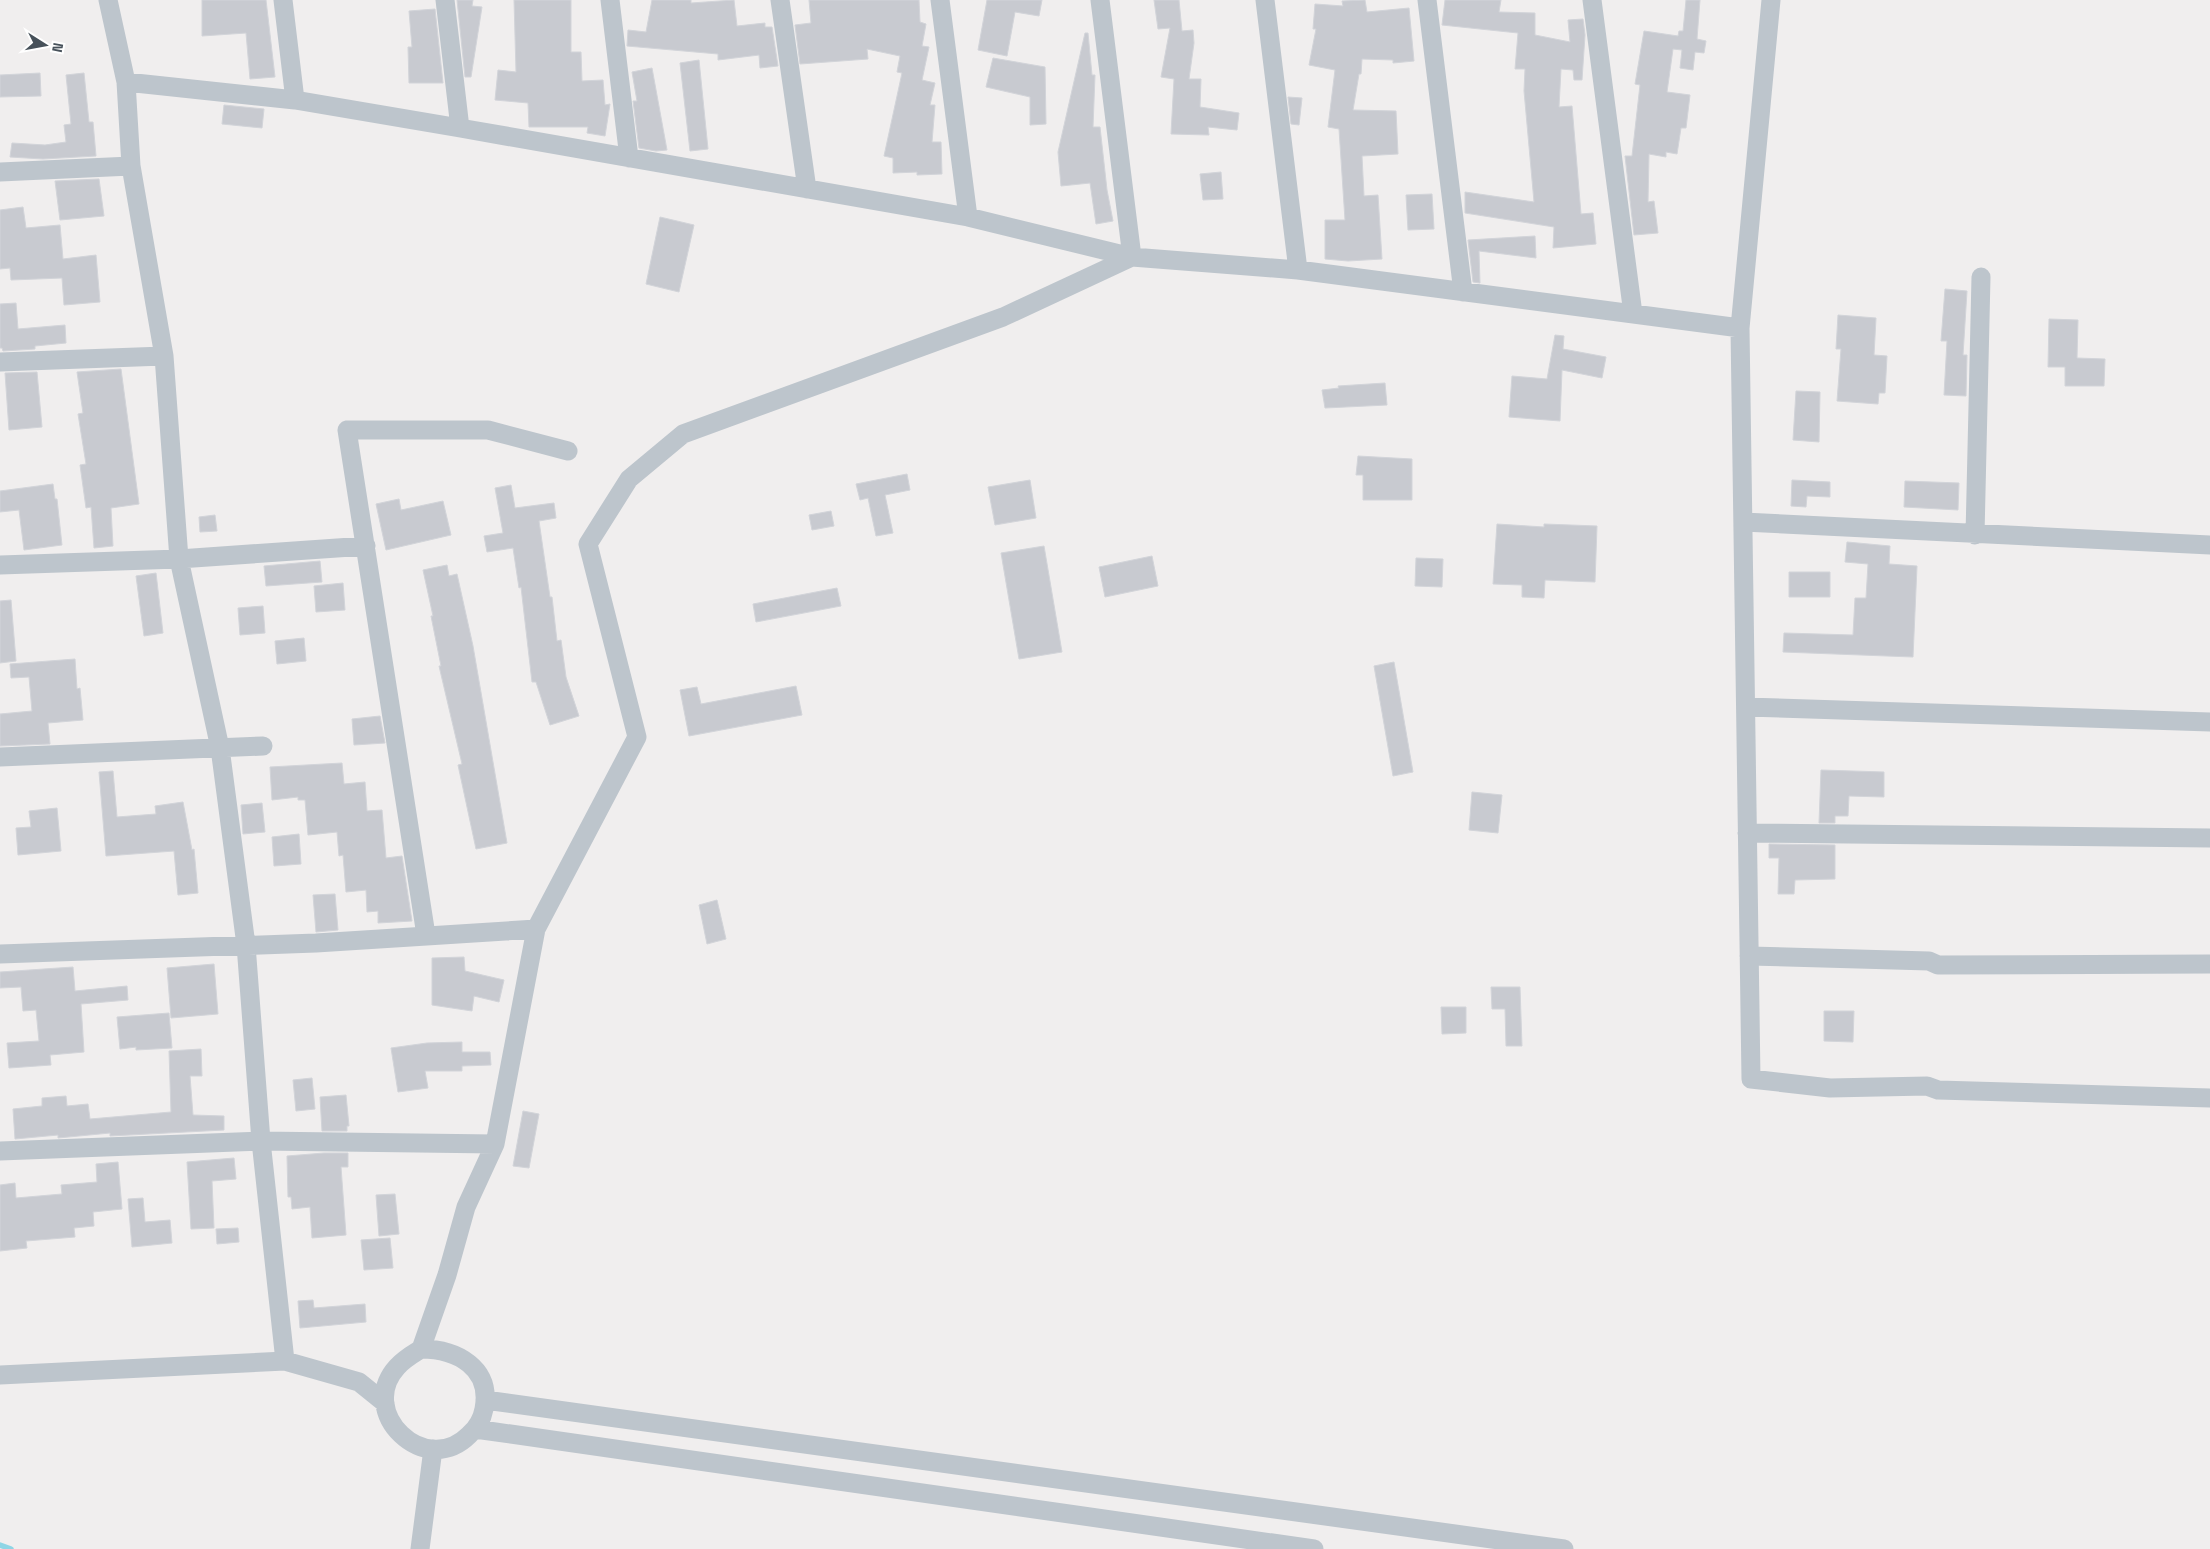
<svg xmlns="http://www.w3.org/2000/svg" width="2210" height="1549" font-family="'Space Grotesk',sans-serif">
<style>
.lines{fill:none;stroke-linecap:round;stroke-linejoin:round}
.stream{stroke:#8ed5e5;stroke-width:5.5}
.building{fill:#c8cad0;stroke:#d2d4d9}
.minor{stroke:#bdc5cc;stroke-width:19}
</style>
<rect width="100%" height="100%" fill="#f0eeee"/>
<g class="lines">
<path class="stream" d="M0,1545L11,1549"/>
</g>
<path class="building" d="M202,0H266L275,77L250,79L246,33L202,36Z
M457,0H473L472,6L482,7L471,77H465Z
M514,0H571V52H581L582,81L603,80L605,105L610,104L605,136L587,133L588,127H529L528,103L495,100L498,70L516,72Z
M652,0H691V3L734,0L737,26L765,23V27H772L778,66L760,68L759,55L718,60V54L627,46L628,30L646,32Z
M809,0H919L920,22L926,24L922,46L929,47L922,80L935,83L930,105H935L932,142H941L942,174L917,175V172L893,173V158L884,156L902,73L897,72L900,56L867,49L868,59L800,64L795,25L811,23Z
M987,0H1042L1039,16L1015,12L1007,56L978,50Z
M1154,0H1179L1182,31L1193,30L1194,43L1189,79H1201L1200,107L1239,113L1237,130L1208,127L1209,135L1171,134L1174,79L1161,77L1170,28L1158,29Z
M1365,0L1367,12L1409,8L1414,61L1393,63V60L1362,59L1361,74H1359L1353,110L1396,111L1398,154L1362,156L1364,196L1378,195L1382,259L1348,261L1325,259V220H1345L1339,129L1328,127L1335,70L1309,65L1316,29H1313L1315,4L1343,6L1342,1Z
M1445,0H1501L1499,12L1535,13V35L1570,42L1568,20L1583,19L1585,35L1582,80H1574L1573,70L1561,69L1559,107L1572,106L1581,214L1593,213L1596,244L1553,248L1554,227L1465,213V192L1534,202L1524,91L1525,69H1515L1518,33L1442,25Z
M1686,0H1700L1697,39L1706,41L1704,53L1695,52L1693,70L1680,68L1682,50L1673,49L1667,92L1690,95L1686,128H1681L1677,154L1666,152V157L1649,154L1648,202L1654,201L1658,233L1634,235L1625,156H1632L1640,85L1635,84L1644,31L1678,36L1679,31H1683Z
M435,9L443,83H409L408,47H412L409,11Z
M1085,33H1088L1092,75H1095L1093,127H1100L1107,190L1113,221L1096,224L1090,183L1061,186L1058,152Z
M993,58L1045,67L1046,124L1030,125V97L986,87Z
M699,60L708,149L690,151L680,63Z
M652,68L667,150L656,151L639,148L633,101H637L632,72Z
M40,73L41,96L0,97V75Z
M84,73L89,122H93L96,156L43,159L10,157L12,143L45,145L66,142L64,125L71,124L66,75Z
M1288,97L1302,98L1299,125L1291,124Z
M224,105L264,109L262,128L222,124Z
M1221,172L1223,199L1203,200L1200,174Z
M99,179L104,216L60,220L55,181Z
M1432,194L1434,229L1408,230L1406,195Z
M23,207L26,228L60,225L63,259L96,255L100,302L64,305L62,278L11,280L10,268L0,269V210Z
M660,217L694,225L679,292L646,284Z
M1535,236L1536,258L1479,251L1480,283L1473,282L1468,240Z
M1945,289L1967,291L1963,355H1967L1966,396L1944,395L1947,341H1941Z
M16,303L18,329L65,325L66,343L35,346V349L3,351L2,348H0V304Z
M1838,315L1876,318L1874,355L1887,356L1885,393H1879L1878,404L1837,401L1841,349H1836Z
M2049,319L2078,320L2077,358L2105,359L2104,386H2065V367H2048Z
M1555,335L1564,336L1563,349L1606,357L1602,378L1562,370L1560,421L1509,417L1512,376L1547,379Z
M121,369L139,504L111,508L113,546L94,548L91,507L86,508L80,465L86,464L78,414L83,413L77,372Z
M37,372L42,427L9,430L5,373Z
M1385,383L1387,405L1325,408L1322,390L1339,388L1338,386Z
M1796,391L1820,392L1819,442L1793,440Z
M1358,456L1412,459V500H1363V475H1356Z
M907,474L910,490L885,495L893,533L876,536L868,498L860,500L856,484Z
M1030,480L1036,518L995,525L988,487Z
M1792,480L1830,482V497L1807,496L1806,507L1791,506Z
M1905,481L1959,483L1958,510L1904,507Z
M53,484L55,499H57L62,545L24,550L19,510L0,512V491Z
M511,485L515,508L554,503L556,518L539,521L550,597H552L557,641L561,640L566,677L579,716L550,725L536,682H532L521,587L519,588L513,548L487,552L484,536L503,533L495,488Z
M399,499L401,510L443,501L451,535L386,550L376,504Z
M831,511L834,526L812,530L809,515Z
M215,515L217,531L200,532L199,517Z
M1497,524L1544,527V524L1597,526L1595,582L1545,580L1544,598L1522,597V585L1493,584Z
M1847,542L1890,546L1889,564L1917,566L1913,657L1783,652L1784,633L1853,635L1855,598H1866L1868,564L1845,562Z
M1044,546L1062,652L1019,659L1001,553Z
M1152,556L1158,586L1105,597L1099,567Z
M1416,558L1443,559L1442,587L1415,586Z
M320,561L322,582L266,586L264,566Z
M447,565L449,576L457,574L473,646L507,843L476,849L458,765L462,764L439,666H441L431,616H433L423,570Z
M1789,572H1830V597H1789Z
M156,573L163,633L144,636L136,576Z
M343,583L345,610L316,612L314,586Z
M837,588L841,606L756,622L753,604Z
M11,600L16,661L0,663V601Z
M263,606L265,633L240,635L238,608Z
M304,638L306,661L277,664L275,641Z
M75,659L77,689L80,688L83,720L48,723L50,744L0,746V714L32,711L29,677L11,678L10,664Z
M1394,662L1413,772L1393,776L1374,666Z
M796,686L802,715L689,736L680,690L697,687L701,704Z
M380,716L385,743L354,745L352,719Z
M342,763L344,784L365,782L367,811L382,810L386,858L402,856L412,921L378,923V911L367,912L366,890L346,892L343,855L339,856L337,832L308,835L305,800H298V797L272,800L270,767Z
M1821,770L1884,772V797L1849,796L1848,816H1835V823H1819Z
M113,771L117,817L156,814L155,806L183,802L192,850L194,849L198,893L178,895L174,851L106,856L99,772Z
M1472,792L1502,795L1498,833L1469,830Z
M262,803L265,832L243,834L241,805Z
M57,808L61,851L18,855L16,828L31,827L29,811Z
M299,834L301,864L274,866L272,837Z
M1769,844L1835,845V879L1795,880L1794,894H1778L1779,858H1769Z
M335,894L338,930L316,932L313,895Z
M717,900L726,939L707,944L699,905Z
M464,957L465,971L504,980L499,1002L474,996L472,1011L432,1005V958Z
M214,964L218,1014L171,1018L167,968Z
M73,967L75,991L127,986L128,1000L81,1004L84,1052L50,1055L51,1065L9,1068L7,1043L39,1041L36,1010L23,1011L21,987L0,988V972Z
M1491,987H1520L1522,1046H1506L1505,1009H1492Z
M1441,1007H1466V1033L1442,1034Z
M1824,1011H1854L1853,1042L1824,1041Z
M169,1013L172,1048L136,1050V1047L120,1049L117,1017Z
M462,1042V1052H490L491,1065L462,1066V1071H425L428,1088L398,1092L391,1048L427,1043Z
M201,1049L202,1076H190L193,1115L224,1116V1130L110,1136V1133L58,1138V1135L15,1139L13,1109L42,1106V1098L66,1096L67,1106L88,1104L90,1119L171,1112L169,1051Z
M312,1078L315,1109L296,1111L293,1080Z
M346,1095L349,1126H347V1131H322L320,1097Z
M523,1111L539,1114L529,1168L513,1166Z
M324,1153H348V1167H341L346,1235L312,1238L310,1207L292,1209L291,1197H288L287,1156Z
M234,1158L236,1179L212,1181L214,1228L191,1229L187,1162Z
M118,1162L122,1209L93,1212L94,1226L74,1228L75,1237L26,1241L27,1248L0,1251V1185L15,1183L16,1198L62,1194L61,1185L97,1182L96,1164Z
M395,1194L399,1234L379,1236L376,1195Z
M143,1198L145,1222L170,1220L172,1243L132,1247L128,1199Z
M238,1228L239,1242L217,1244L216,1229Z
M390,1238L393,1268L364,1270L361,1240Z
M313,1300L314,1308L365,1304L366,1322L300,1328L298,1301Z"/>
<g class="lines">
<path class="minor" d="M108,0L126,82L131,166L164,356L179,559L220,748L246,945L261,1141L285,1361
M283,0L295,100
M445,0L460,128
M610,0L629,158
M780,0L807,189
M940,0L968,217
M1265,0L1298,270
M1427,0L1463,292
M1592,0L1633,314
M1771,0L1740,328L1751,1079L1830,1088L1927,1086L1938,1090L2210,1098
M126,82L295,100L460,128L968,217L1132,257L1298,270L1740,328
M0,172L131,166
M0,362L164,356
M1743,522L2210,545
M1975,535L1981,277
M0,565L179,559L366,546
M1746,707L2210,722
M0,757L263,746
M1747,833L2210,838
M426,935L347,430H488L568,451
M0,954L316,943L536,929
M1749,956L1929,961L1938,965L2210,964
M0,1151L261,1141L495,1144
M421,1349L447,1275L466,1207L495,1144L536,929L637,737L588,544L629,479L683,434L1003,317L1132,257L1100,0
M421,1349C457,1349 492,1368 484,1409C482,1420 477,1428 469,1435C425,1479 356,1412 397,1367C404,1359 413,1354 421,1349Z
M0,1375L285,1361L359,1382L385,1403
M485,1400L1564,1549
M475,1429L1314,1549
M420,1549L433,1449"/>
</g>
<g transform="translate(45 45) rotate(101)" stroke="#ffffff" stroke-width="4" paint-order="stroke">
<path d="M0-4L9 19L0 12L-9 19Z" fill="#47515a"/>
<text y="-8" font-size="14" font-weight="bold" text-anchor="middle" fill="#47515a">N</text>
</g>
</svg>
